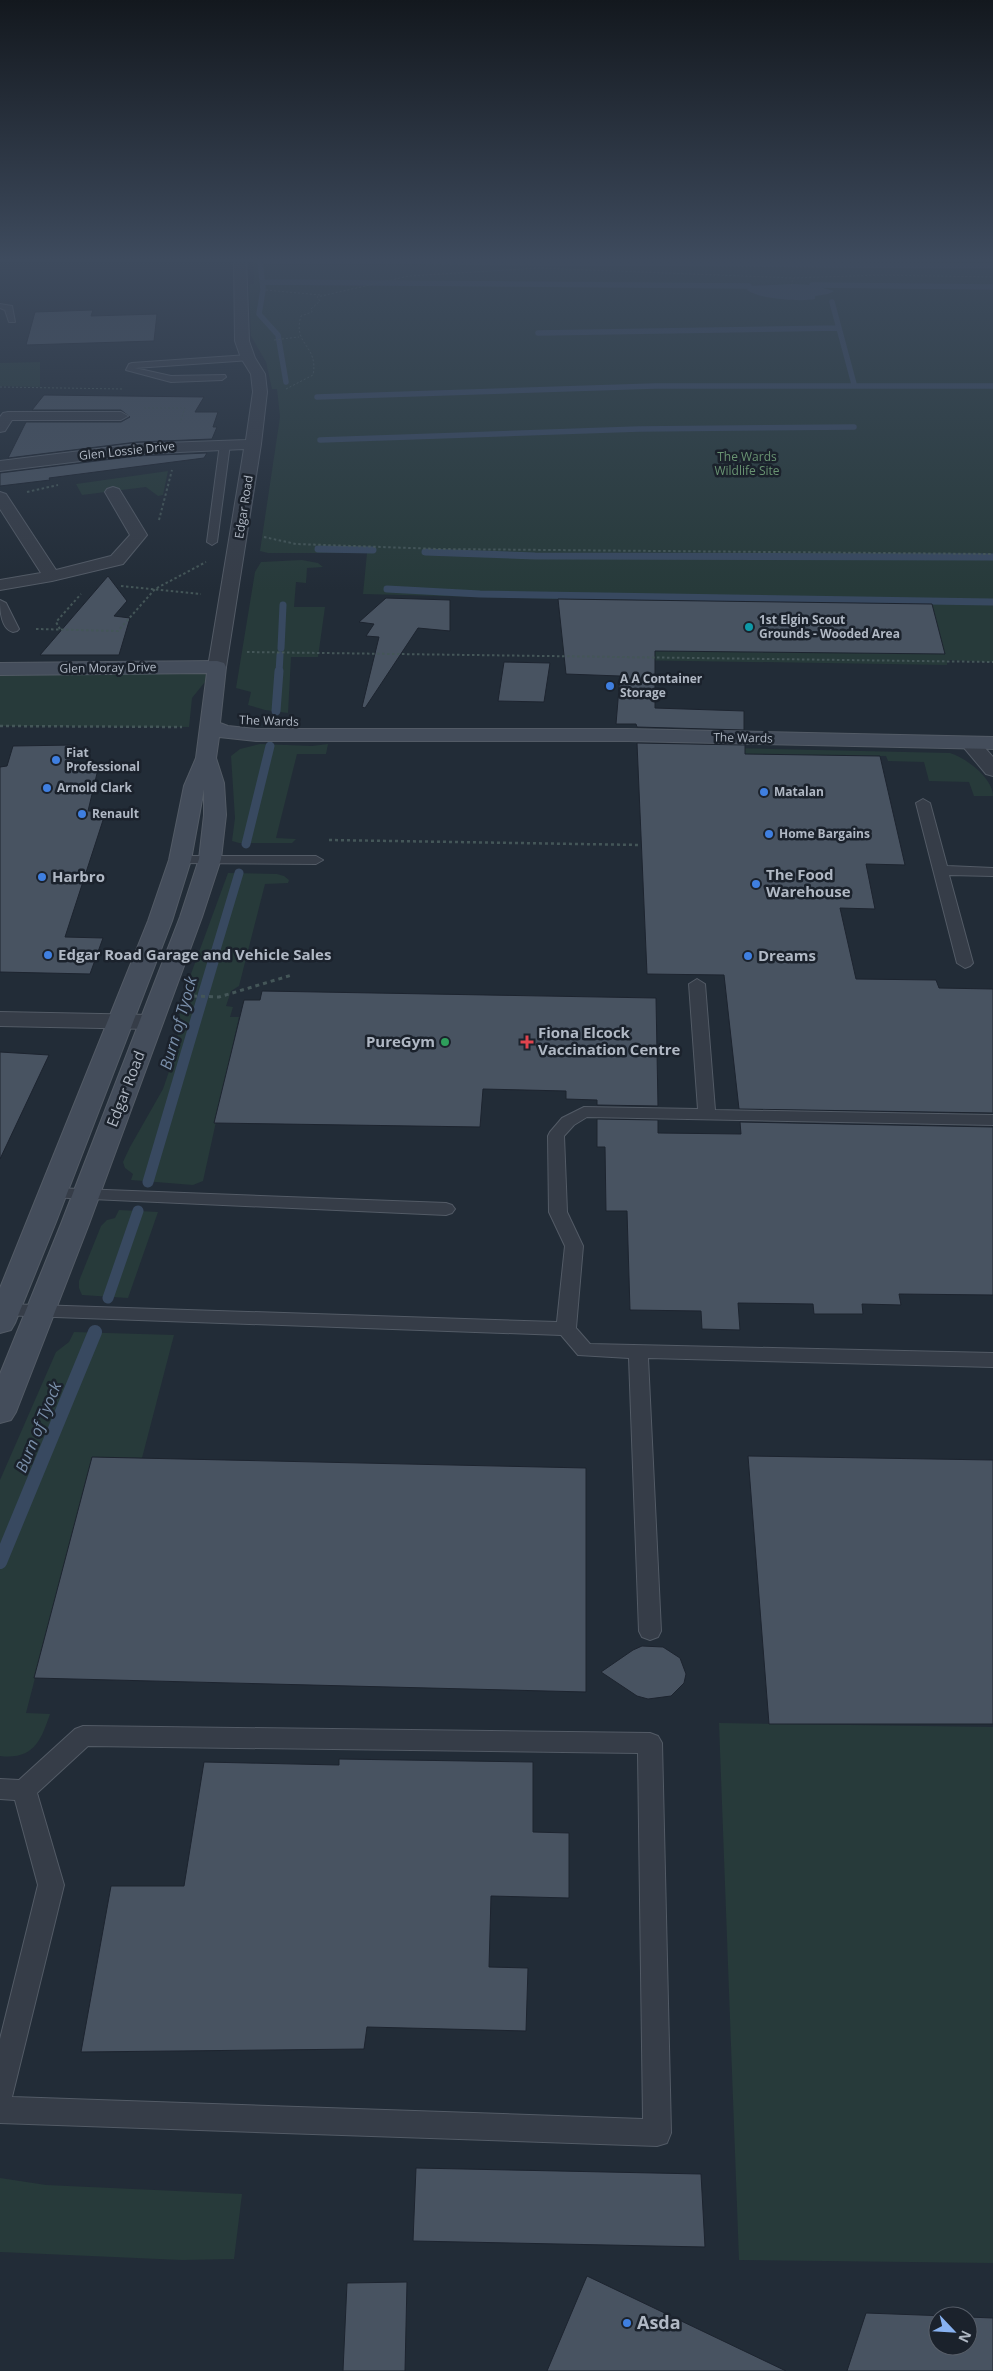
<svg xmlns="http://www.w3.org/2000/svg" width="993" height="2371" font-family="'Open Sans',sans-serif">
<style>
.green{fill:#273a3a}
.water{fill:#384960}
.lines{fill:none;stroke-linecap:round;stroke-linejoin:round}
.stream-far4{stroke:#384960;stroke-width:5.5}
.stream-far3{stroke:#384960;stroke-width:7}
.stream-far2{stroke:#384960;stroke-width:9}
.stream-far1{stroke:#384960;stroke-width:11}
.stream{stroke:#384960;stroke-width:14}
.building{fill:#485361;stroke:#1d242f}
.lane-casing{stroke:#535b66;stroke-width:2}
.street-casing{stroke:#535b66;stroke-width:2}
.secondary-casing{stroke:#535b66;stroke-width:2}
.path-far3{stroke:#445658;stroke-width:1;stroke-dasharray:2 2;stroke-linecap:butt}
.path-far2{stroke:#445658;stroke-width:2;stroke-dasharray:2.5 2.5;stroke-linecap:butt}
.path-far1{stroke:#445658;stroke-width:2.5;stroke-dasharray:3 3;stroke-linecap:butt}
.path{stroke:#445658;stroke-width:3;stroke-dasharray:4 4;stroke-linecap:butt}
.lane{fill:#363d48;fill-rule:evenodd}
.street{fill:#363d48;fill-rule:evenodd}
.secondary{fill:#444d5b;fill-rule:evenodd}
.culture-dot{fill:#0f9aa8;stroke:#1b222c;stroke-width:2}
.shop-dot{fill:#3f7fe0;stroke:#1b222c;stroke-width:2}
.leisure-dot{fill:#2e9e5b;stroke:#1b222c;stroke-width:2}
.health-dot{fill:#e0444e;stroke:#1b222c;stroke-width:2}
.labels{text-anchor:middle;stroke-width:5;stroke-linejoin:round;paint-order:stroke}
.far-street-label{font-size:12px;fill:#b0b8c4;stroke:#1b222c}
.far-park-label{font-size:12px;fill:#699372;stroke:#1b222c}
.far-poi-label{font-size:12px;font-weight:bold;fill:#b0b8c4;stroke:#1b222c;text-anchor:start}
.poi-label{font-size:15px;font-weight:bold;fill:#b0b8c4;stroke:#1b222c;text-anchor:start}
.street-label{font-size:15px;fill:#b0b8c4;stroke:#1b222c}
.water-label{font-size:16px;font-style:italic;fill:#7a8faa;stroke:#1b222c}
.near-poi-label{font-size:18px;font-weight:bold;fill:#b0b8c4;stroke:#1b222c;text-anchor:start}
</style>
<rect width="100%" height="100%" fill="#222c37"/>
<path class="green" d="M0,258H222V259L0,261Z
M723,258H993V662L947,660V665L564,659L558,599L363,594L367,553H268L260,551L280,417L277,389H272L266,362L251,336L249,285L254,283L253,261L728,264Z
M40,362V387L0,386V363Z
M168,471L163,495L158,496L146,487L82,495L76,484Z
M302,560L318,563L323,567L307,568L306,583L296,582L294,607H325L318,657H291L288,713L265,710L248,705L251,692L236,688L255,572L261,562Z
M217,667L192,698L189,727L0,726V669Z
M260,744L312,746L328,744L326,754H297L276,838L296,839L292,843H239L232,841L235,818L231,756L240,749Z
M647,746L950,753C966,758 993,778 993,796H974L969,782L929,781L924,762L888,761L886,756L648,753Z
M228,873L277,874L284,876L289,880L288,883L265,884L239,986L231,991L226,1006L233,1007L230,1017H239L203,1181L193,1185L131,1180L133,1174L125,1168L123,1162L130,1147L163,1089L176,1051L181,1001Z
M119,1210L158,1212L128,1298L82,1295L79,1288V1281L101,1226L107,1220L115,1218Z
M74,1332L174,1335L142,1458L92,1457L26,1713L50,1714C41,1740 34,1760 0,1756V1480L56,1352L69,1342Z
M719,1723L993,1727V2263L739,2260Z
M0,2178L46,2185L242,2194L234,2259L182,2260L0,2252Z"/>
<path class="water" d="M793,284L812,285L834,291L828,294L815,296V299C800,302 759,299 747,290L749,286Z"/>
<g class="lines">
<path class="stream-far4" d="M298,261L993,266
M264,282L749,286
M812,285L993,287
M263,289L260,261H298L297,258
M263,290L259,314L278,335L286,382
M832,302L854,384
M538,333L839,328
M317,397L655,386H993
M320,440L639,429L854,427"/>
<path class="stream-far3" d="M318,549L373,550
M425,552L535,556L993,557
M387,589L480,594L993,602
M281,648L283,605
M279,673L280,655"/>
<path class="stream-far2" d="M276,711L279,671
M246,844L270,746
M212,963L239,873"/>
<path class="stream-far1" d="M148,1182L213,962
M108,1298L138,1211"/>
<path class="stream" d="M0,1562L95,1332"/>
</g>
<path class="building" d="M93,310L91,316L157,314L154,341L26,345L35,312Z
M44,395L204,397L195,412H218L213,427H217L212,439L137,442L8,458L26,422H121L130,417L121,410H32Z
M207,453L204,458L49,478L50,480L0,486V473L137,456Z
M108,576L127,601L114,616L130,618L119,655H40Z
M386,598L450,600V631L418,628L365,708L362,707L379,637L366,636L374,624L359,622Z
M558,599L932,604L945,654L655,651V708L744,711V730L637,727L636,724H616L620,676L566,674Z
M504,662L550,663L544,702L498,701Z
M637,743L745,745V754L880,756L905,865L866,864L875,909L840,908L856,979L936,980L939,988L993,989V1113L739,1109L724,975L647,974Z
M74,745L69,765H99L88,811H106L65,937L103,938L90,974L0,972V767L7,766L13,746Z
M262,991L656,998L658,1106L597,1105V1100L566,1099V1091L483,1089L480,1127L214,1123L244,1000H260Z
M0,1052L49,1055L0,1159Z
M597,1119L658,1120V1133L741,1134L740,1122L993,1127V1295L899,1294L901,1305L862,1304L863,1314H814L813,1304L738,1303L740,1330L702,1329L701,1311L630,1310L627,1211H606L605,1147H597Z
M748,1456L993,1460V1724H769Z
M92,1457L586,1468V1692L34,1678Z
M642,1646L663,1647L680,1658L686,1674L684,1683L671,1696L648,1699L637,1696L601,1672L633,1650Z
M339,1759L533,1762V1832L569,1833V1898L491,1896L489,1967L528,1968L526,2031L367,2027L364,2049L81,2052L111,1886H184L204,1762L339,1765Z
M416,2168L701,2174L705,2247L413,2241Z
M587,2276L786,2371H547Z
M407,2282L405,2371H343L347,2283Z
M866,2313L947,2316H938V2346H968V2317L993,2318V2371H847Z"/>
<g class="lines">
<g class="lane-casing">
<path id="lane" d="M0,304L12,306L15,322H9L5,310L0,308Z
M248,355L251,356V360L135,368L171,376L225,375L226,377L222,380L171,382L126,370L129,364L132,363Z
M225,441L230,444L217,542L212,545L207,542L220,444Z
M0,600L6,603L19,629L17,631L13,632C1,629 0,610 0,600Z
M923,799L930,803L947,866L993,868V876L949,875L973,963L970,966L965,968L957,963L916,803Z
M180,856H316L323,860L316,864L175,863L173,860L175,857Z
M697,979L705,984L715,1110L993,1115V1125L587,1117L574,1125L564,1136L567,1212L583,1246L576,1328L590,1344L993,1353V1367L648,1358L661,1631L658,1637L650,1640L642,1637L639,1631L629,1358L578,1355L561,1335L0,1315V1305L5,1304L557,1322L565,1246L549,1212L548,1136L550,1132L562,1118L584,1107L698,1109L689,984Z
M54,1188L446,1203L452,1205L455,1209L452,1213L446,1215L48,1197L45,1193L48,1189Z
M83,1726L650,1733L658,1736L662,1743L671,2133L667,2143L657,2146L0,2123V2039L38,1885L15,1800L0,1799V1779L19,1780L75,1729ZM88,1746L638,1753L643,2119L12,2097L64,1885L37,1793Z"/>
</g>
<g class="street-casing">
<path id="street" d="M234,258H246L249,341L255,358L265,374L267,392L261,444L226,667L224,671H210L208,667L244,449L137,454L0,471V461L137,444L246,440L253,392L251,374L241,358L235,341Z
M8,412H121L128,416L121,420H12L5,431L0,432V417L3,413Z
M113,487L119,489L147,535L123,564L52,581L0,590V580L41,573L0,509V492L6,494L56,570L111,556L130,535L105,492L107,489Z
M970,737L977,739L993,757V776L986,774L960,743L963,739Z
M0,1012L151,1015L160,1017L163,1022L160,1027L151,1029L0,1026Z"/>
</g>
<g class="secondary-casing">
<path id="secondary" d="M217,661L224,663L226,667L220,723L228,726L256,729H628L993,737V749L628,741H256L219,737L216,758L224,783L226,815L221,859L202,917L89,1224L16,1412L11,1420L0,1423V1374L61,1224L180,917L199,859L204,815V789L191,860L172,921L56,1222L15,1323L11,1330L0,1333V1288L148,921L169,860L184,786L196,758L207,673L0,675V663Z"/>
</g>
<path class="path-far3" d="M266,290L320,295
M790,290L793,278
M274,340L299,337
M0,387L123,389
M286,389L313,375C319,345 292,345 301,316L312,312L311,309L320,301L317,297L409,276L539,268L793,278L881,275L993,277
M144,408H185L180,423"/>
<path class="path-far2" d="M27,492L58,485
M159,520L172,470
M264,537L296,544L439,549L993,554
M121,586L201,594
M36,629L118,631L155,589L206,562
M60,629L56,622L81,594
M247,652L993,662"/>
<path class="path-far1" d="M0,726L182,727
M329,840L641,845"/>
<path class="path" d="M193,996L219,997L292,975"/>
<use href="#lane" class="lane"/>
<use href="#street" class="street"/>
<use href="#secondary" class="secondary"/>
</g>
<linearGradient id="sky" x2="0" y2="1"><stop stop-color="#13181e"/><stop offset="0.44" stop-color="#3e4b5e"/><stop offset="1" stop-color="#3e4b5e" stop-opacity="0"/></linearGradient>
<rect width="993" height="590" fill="url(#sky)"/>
<circle class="culture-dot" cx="749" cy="627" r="5"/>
<g class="shop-dot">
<circle cx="610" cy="686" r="5"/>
<circle cx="56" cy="760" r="5"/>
<circle cx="47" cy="788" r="5"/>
<circle cx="764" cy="792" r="5"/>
<circle cx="82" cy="814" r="5"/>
<circle cx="769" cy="834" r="5"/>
<circle cx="42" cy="877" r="5"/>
<circle cx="756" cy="884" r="5"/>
<circle cx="48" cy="955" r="5"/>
<circle cx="748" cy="956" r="5"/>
<circle cx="627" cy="2323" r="5"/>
</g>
<circle class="leisure-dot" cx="445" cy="1042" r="5"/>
<path class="health-dot" d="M524.5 1034.5h5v5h5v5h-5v5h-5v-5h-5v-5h5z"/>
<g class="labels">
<g class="far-street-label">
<text transform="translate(127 451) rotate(-6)" y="4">Glen Lossie Drive</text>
<text transform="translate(244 507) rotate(-81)" y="4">Edgar Road</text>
<text transform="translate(108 668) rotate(-1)" y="4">Glen Moray Drive</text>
<text transform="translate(269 721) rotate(2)" y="4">The Wards</text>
<text transform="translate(743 738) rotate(1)" y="4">The Wards</text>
</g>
<g class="far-park-label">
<text x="747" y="461">The Wards<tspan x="747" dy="14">Wildlife Site</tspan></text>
</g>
<g class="far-poi-label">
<text x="759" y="624">1st Elgin Scout<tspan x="759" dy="14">Grounds - Wooded Area</tspan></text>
<text x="620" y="683">A A Container<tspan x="620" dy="14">Storage</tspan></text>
<text x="66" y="757">Fiat<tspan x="66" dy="14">Professional</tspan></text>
<text x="57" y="792">Arnold Clark</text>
<text x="774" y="796">Matalan</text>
<text x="92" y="818">Renault</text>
<text x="779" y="838">Home Bargains</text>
</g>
<g class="poi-label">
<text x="766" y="880">The Food<tspan x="766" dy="17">Warehouse</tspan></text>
<text x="52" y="882">Harbro</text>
<text x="58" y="960">Edgar Road Garage and Vehicle Sales</text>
<text x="758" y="961">Dreams</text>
<text x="538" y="1038">Fiona Elcock<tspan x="538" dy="17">Vaccination Centre</tspan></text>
<text x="435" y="1047" text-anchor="end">PureGym</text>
</g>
<g class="street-label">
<text transform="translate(126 1089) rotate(-69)" y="5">Edgar Road</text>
</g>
<g class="water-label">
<text transform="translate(178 1023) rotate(-74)" y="6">Burn of Tyock</text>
<text transform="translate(38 1427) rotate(-68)" y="6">Burn of Tyock</text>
</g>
<g class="near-poi-label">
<text x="637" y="2329">Asda</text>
</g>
</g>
<g transform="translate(953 2331) rotate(115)"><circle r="24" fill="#1b222c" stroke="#575e69"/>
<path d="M0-4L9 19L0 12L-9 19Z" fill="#88b2f1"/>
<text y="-8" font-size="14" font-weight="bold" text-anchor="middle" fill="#b0b8c4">N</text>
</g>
</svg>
